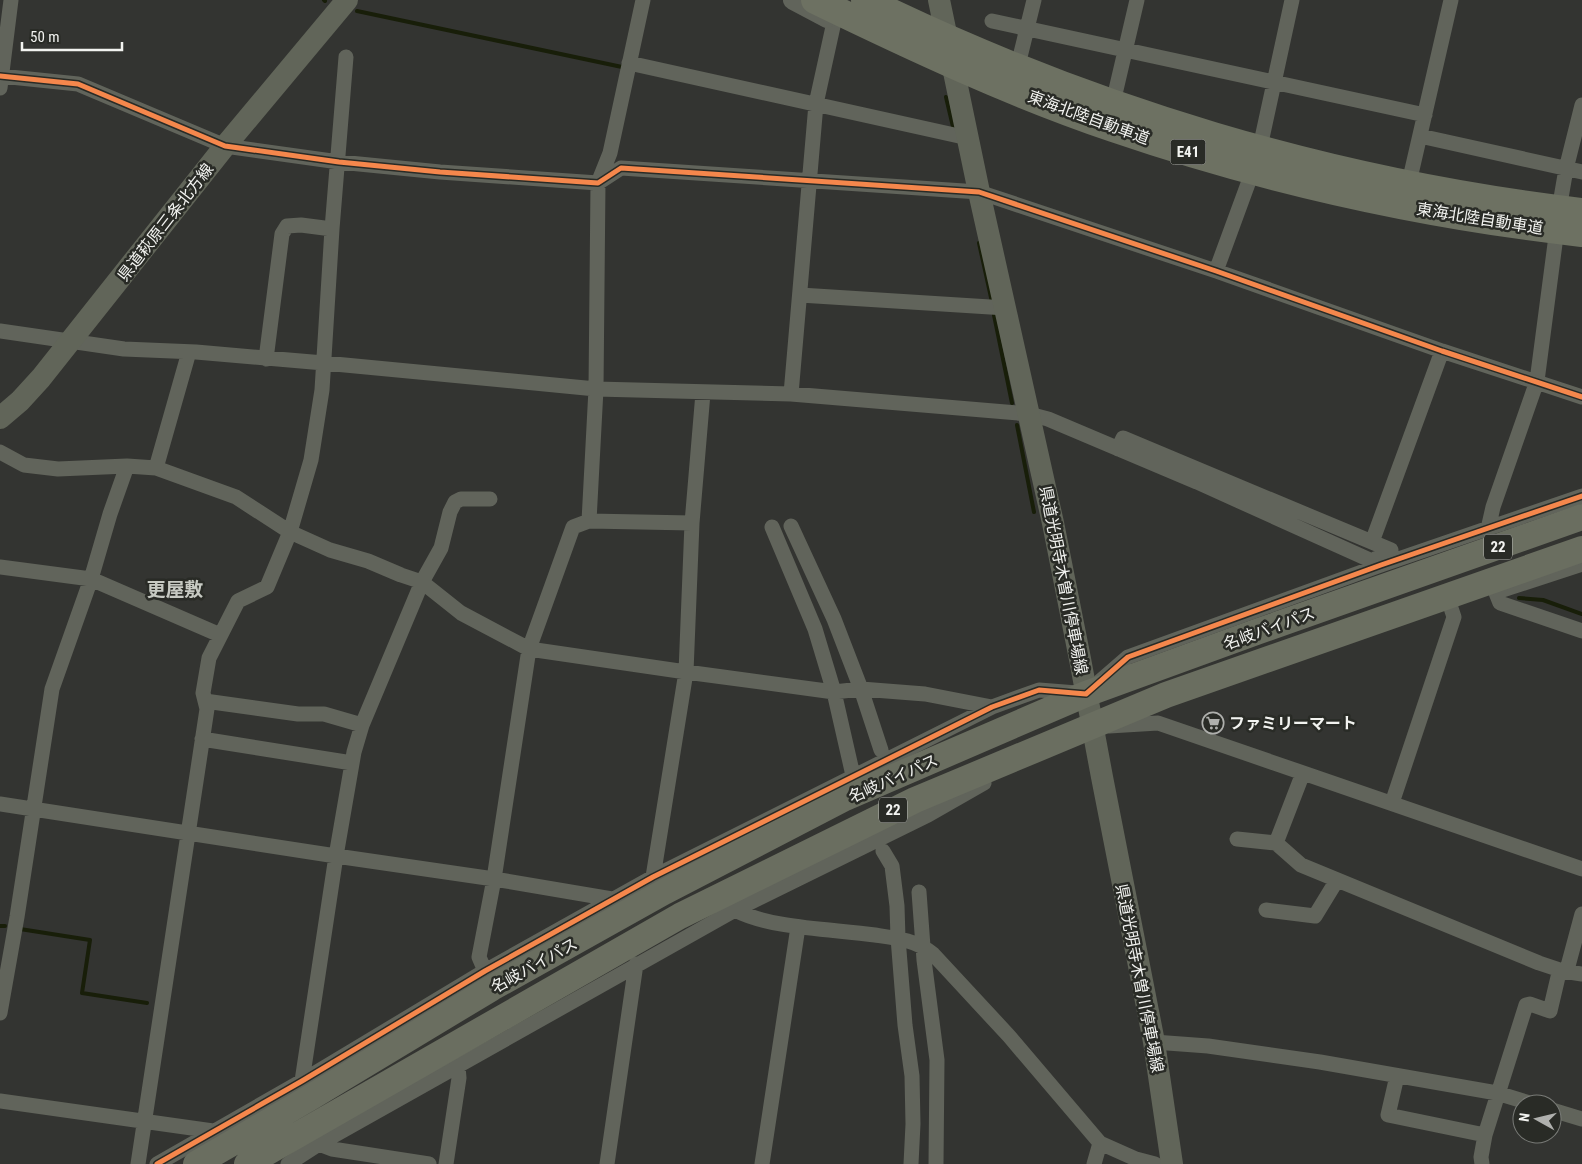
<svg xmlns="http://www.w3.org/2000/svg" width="1582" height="1164" font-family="'Roboto Condensed','Noto Sans JP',sans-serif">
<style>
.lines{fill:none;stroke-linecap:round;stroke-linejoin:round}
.stream{stroke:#181e09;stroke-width:4}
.minor{stroke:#61645b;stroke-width:15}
.tertiary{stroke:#61645b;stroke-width:20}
.secondary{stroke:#616559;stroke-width:22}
.trunk{stroke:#6a6e60;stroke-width:26}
.motorway-bridge{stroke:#6d7162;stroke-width:28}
.cycleway-casing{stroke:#292b26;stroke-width:8}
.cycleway{stroke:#f5874c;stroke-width:5}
.labels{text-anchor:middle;stroke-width:5;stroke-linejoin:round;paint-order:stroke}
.shield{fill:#292b26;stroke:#b6b7b3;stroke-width:1}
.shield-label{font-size:15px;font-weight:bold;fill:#f2f3f0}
.street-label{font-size:16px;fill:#f2f3f0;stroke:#292b26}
.poi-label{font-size:16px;font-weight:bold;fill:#f2f3f0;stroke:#292b26;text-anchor:start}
.quarter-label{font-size:19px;font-weight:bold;fill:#c7cac3;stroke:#292b26}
</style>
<rect width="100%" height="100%" fill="#333431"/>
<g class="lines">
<path class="stream" d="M324,0L325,1
M357,11L622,67
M946,97L954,131
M979,243L992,302
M994,315L1012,403
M1017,425L1034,512
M1519,598L1543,600L1582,614
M0,926H5
M20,929L90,940L82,993L147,1003"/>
<path class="minor" d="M992,21L1425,115
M1020,57L1034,0
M629,63L968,138
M0,76L78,84L225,146L339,162L440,172L598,183L621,168L979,192L1216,271L1442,351L1582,397
M0,88L11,0
M1115,94L1137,0
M1420,136L1582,172
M1411,174L1451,0
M1216,271L1249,181L1262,138L1292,0
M800,295L1006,308
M0,331L124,349L196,352L324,363L596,389L791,394L1029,414L1048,419L1197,482L1381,565
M266,359L282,234L287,226L301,225L332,229
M791,394L816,104L834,22
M1118,449L1123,438L1391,550L1375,559
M0,452L24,465L58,469L127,466L156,468L189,352
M156,468L236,497L290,532L330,550L368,561L401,575L422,582L461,613L529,649L686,672L834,692L861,689L925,694L992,707
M589,521L596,389L598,183L610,153L643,0
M791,526L834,619L861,689L881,750
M772,527L815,629L834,692L852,771
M1488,529L1493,507L1537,381L1561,198L1566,169L1582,105
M1372,542L1442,351
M0,567L91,579L220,635
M1503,590L1582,564
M1496,593L1500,603L1582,631
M1098,683L1128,657L1381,565L1582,496
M205,701L298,714H324L362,725
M1109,726L1158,723L1582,869
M202,739L352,763
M1303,773L1276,843L1301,865L1539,963L1563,971L1582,974
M1392,803L1454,617L1451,608
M0,804L336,856L494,879L612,899
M1237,839L1276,843
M883,851L892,866L897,906L898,938L905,1025L912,1076L913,1124L911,1164
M653,877L686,672L692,523L703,393
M919,892L924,960L937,1060L936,1164
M735,910C772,929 833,929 875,935C896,938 916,940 933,954L1009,1036L1100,1143L1136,1159L1155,1164
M1266,910L1315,916L1337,880
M485,971L479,957L494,879L529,649L573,527L589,521L692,523
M0,1013L17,917L52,689L91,579L110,514L127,466
M1154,1042L1208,1046L1320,1062L1497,1093L1533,1104
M1397,1076L1388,1115L1485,1135
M302,1081L336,856L354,752L362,725L422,582L441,548L450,512L455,502L461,499H490
M0,1101L213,1131
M1552,1110L1582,1119
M319,1144L332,1149L429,1164
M138,1164L207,709L203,693L209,658L238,601L267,587L290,532L311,460L322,390L332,229L346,57
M157,1164L302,1081L485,971L653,877L992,707L1039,690L1077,693
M288,1164L319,1144L735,910L928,815L984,783
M446,1164L459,1078L458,1066
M607,1164L636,964
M762,1164L798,927
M1094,1164L1100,1143
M1482,1164L1481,1157L1485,1135L1526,1005L1530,1004L1550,1011L1558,977L1568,966L1582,914"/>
<path class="tertiary" d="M793,0L827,18"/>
<path class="secondary" d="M939,0L979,192L1053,523L1080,659L1102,777L1154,1042L1172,1164
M0,418L20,401L41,378L225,146L347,0"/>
<path class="trunk" d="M196,1164L313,1096L492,988L664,892L845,798L1086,694L1259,631L1582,517
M247,1164L680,916L915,800L1166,695L1582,549"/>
<path class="motorway-bridge" d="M815,0C912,47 1010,93 1113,128C1265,180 1422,215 1582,233
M865,0C1090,110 1333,183 1582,212"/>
<g class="cycleway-casing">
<path id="cycleway" d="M0,76L78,84L225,146L339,162L440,172L598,183L621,168L979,192L1216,271L1442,351L1582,397
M157,1164L302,1081L485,971L653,877L992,707L1039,690L1086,694L1128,657L1381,565L1582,496"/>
</g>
<use href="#cycleway" class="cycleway"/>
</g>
<defs>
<g id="supermarket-ring" transform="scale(1.125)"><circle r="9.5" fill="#292b26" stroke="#afb0ad" stroke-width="1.5"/><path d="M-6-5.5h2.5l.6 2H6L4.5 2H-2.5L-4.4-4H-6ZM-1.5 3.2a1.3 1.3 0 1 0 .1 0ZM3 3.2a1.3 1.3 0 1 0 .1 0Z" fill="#afb0ad"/></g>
</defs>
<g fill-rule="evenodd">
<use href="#supermarket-ring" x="1213" y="723"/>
</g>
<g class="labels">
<g class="shield">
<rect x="1170.5" y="139.5" width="35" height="25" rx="4"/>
<rect x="1484" y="534.5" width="28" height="25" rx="4"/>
<rect x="879" y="797.5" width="28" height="25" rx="4"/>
</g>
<g class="shield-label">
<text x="1188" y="157">E41</text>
<text x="1498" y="552">22</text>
<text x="893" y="815">22</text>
</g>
<g class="street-label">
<text transform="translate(1089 117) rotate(20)" y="6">東海北陸自動車道</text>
<text transform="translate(1480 218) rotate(9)" y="6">東海北陸自動車道</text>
<text transform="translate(165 222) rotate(-52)" y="6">県道萩原三条北方線</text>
<text transform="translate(1064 580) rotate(79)" y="6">県道光明寺木曽川停車場線</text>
<text transform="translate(1269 628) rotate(-20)" y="6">名岐バイパス</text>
<text transform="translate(893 778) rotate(-24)" y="6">名岐バイパス</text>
<text transform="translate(534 965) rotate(-29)" y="6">名岐バイパス</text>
<text transform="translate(1140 978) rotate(79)" y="6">県道光明寺木曽川停車場線</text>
</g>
<g class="poi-label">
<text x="1229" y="729">ファミリーマート</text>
</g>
<g class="quarter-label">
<text x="175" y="596">更屋敷</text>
</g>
</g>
<g transform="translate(1537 1119) rotate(278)"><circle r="24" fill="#292b26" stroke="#797b77"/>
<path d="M0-4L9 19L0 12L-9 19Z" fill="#afb0ad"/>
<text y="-8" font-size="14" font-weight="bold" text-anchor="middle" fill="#f2f3f0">N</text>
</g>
<path d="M22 42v8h100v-8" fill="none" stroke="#f2f3f0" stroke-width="2.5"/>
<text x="30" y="42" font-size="15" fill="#f2f3f0" stroke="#292b26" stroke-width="4" paint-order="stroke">50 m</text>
</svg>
